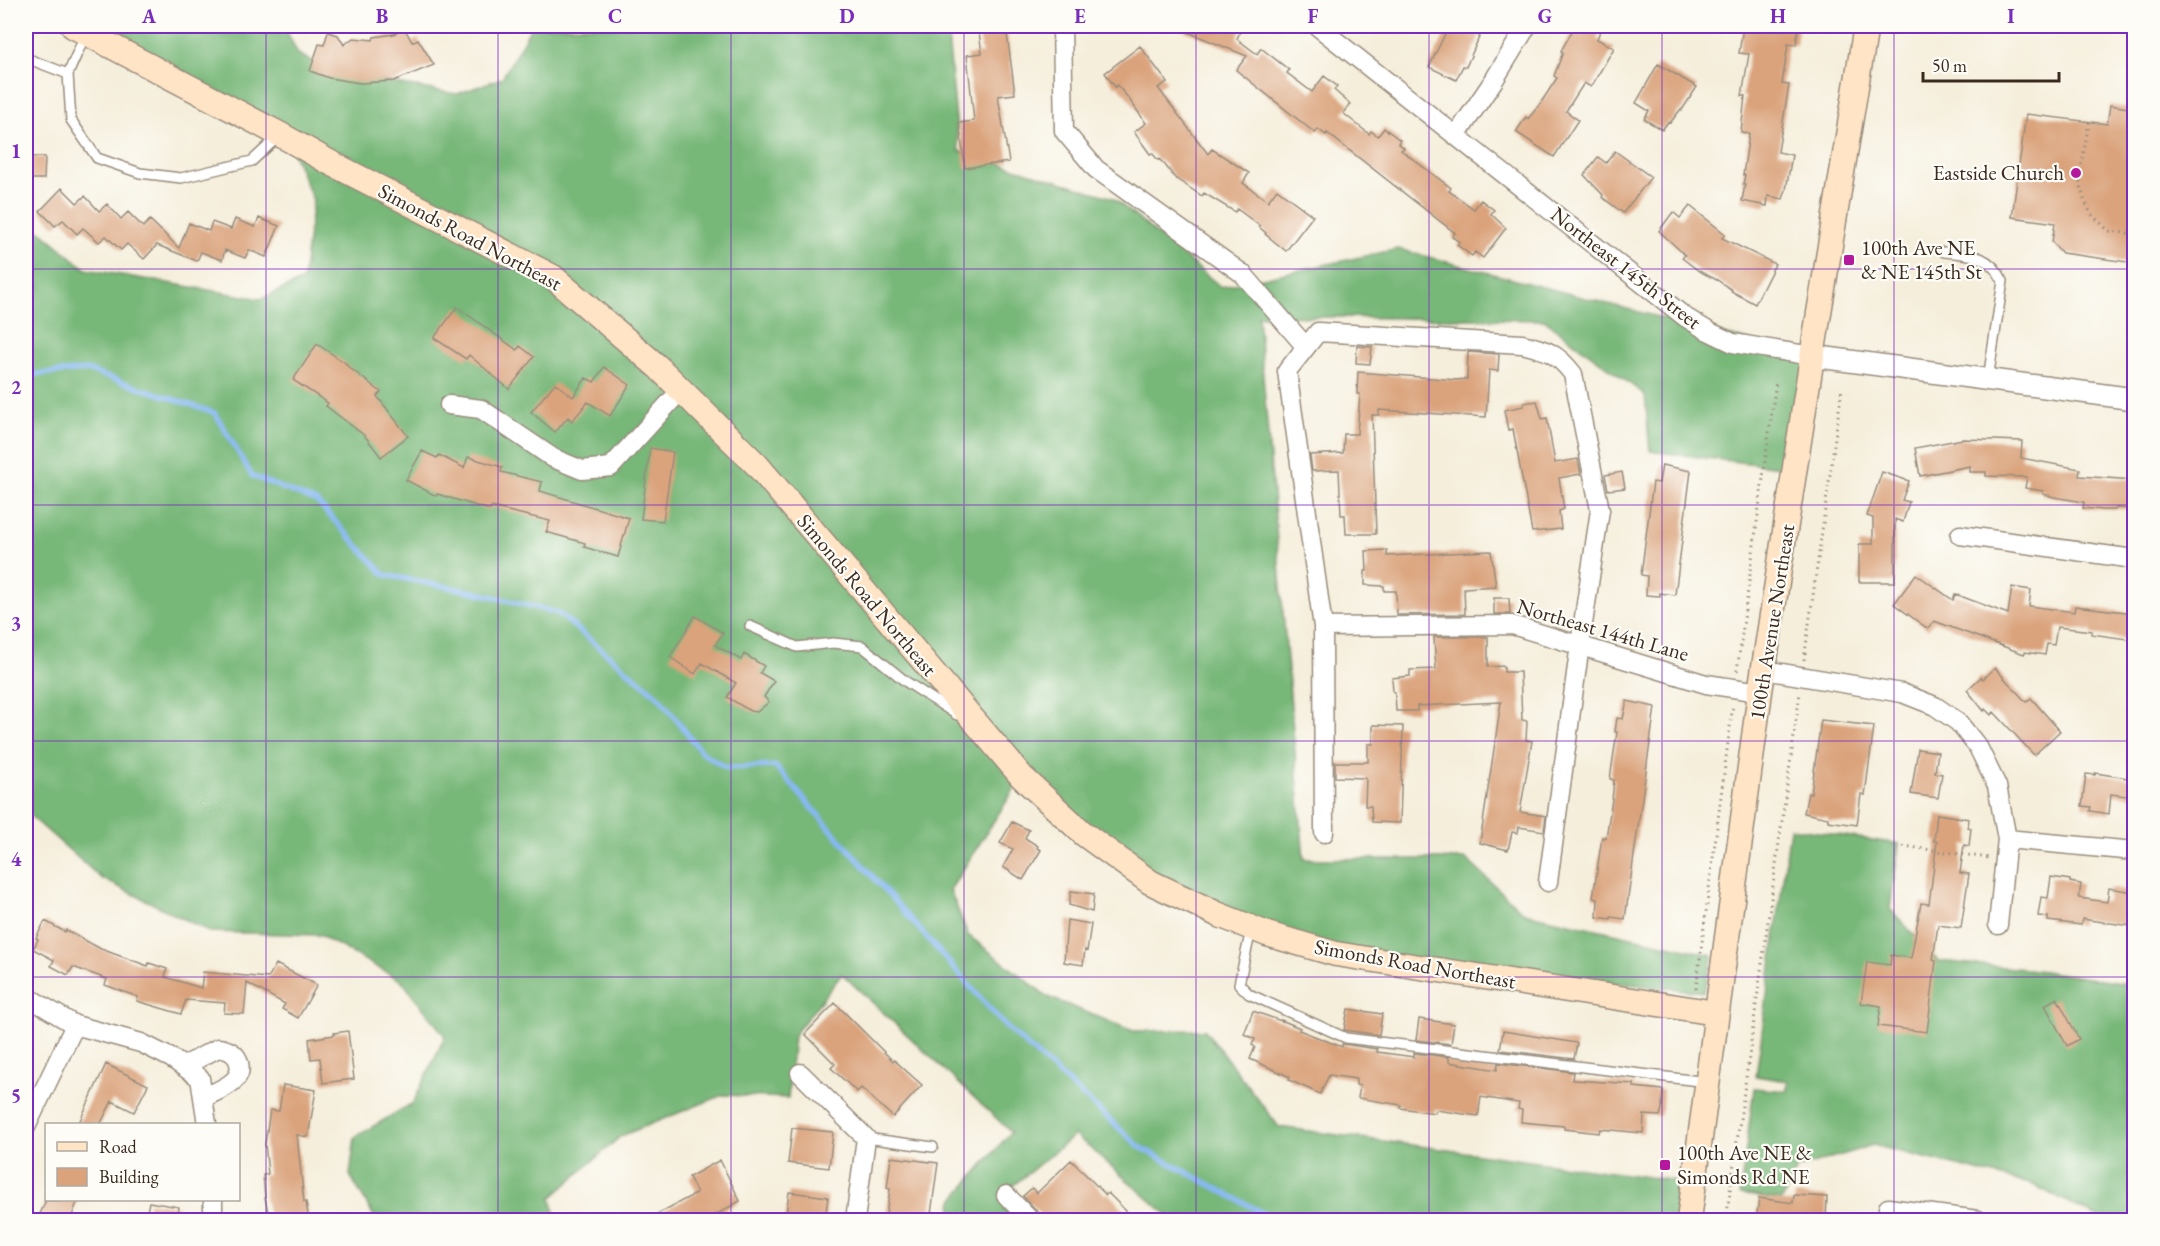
<svg xmlns="http://www.w3.org/2000/svg" width="2160" height="1246" font-family="'EB Garamond',serif">
<style>
.forest{fill:#77b778;stroke:#59704b;stroke-width:1.5}
.lines{fill:none;stroke-linecap:round;stroke-linejoin:round}
.stream{stroke:#88b8f4;stroke-width:5}
.building{fill:#daa37c}
.service-casing{stroke:#988c7c;stroke-width:12}
.minor-casing{stroke:#988c7c;stroke-width:21}
.tertiary-casing{stroke:#988c7c;stroke-width:24}
.secondary-casing{stroke:#988c7c;stroke-width:27}
.path{stroke:#988c7c;stroke-width:3;stroke-dasharray:1.5 4.5;stroke-linecap:butt}
.service{stroke:#fff;stroke-width:9}
.minor{stroke:#fff;stroke-width:18}
.tertiary{stroke:#fff;stroke-width:21}
.secondary{stroke:#ffe4c6;stroke-width:24}
.grid{fill:none;stroke:#7b2cbf;stroke-width:1.5;stroke-opacity:0.55}
.poi-dot{fill:#b5179e;stroke:#fdfcf7;stroke-width:2}
.labels{text-anchor:middle;stroke-width:4.5;stroke-linejoin:round;paint-order:stroke}
.poi-label{font-size:21px;fill:#3b2a1e;stroke:#fdfcf7;text-anchor:start}
.street-label{font-size:21px;fill:#3b2a1e;stroke:#fdfcf7}
.neatline{fill:none;stroke:#7b2cbf;stroke-width:2}
.grid-label{font-size:20px;text-anchor:middle;font-weight:bold;fill:#7b2cbf}
</style>
<rect width="100%" height="100%" fill="#fdfcf7"/>
<filter id="ink" filterUnits="userSpaceOnUse"><feTurbulence type="fractalNoise" baseFrequency=".0167" numOctaves="2"/><feDisplacementMap in="SourceGraphic" scale="12" xChannelSelector="R" yChannelSelector="G"/><feConvolveMatrix kernelMatrix="1 2 1 2 8 2 1 2 1" color-interpolation-filters="sRGB"/></filter>
<filter id="wash" filterUnits="userSpaceOnUse"><feTurbulence type="fractalNoise" baseFrequency=".008" numOctaves="4" result="noise"/><feDisplacementMap in="SourceGraphic" scale="24" xChannelSelector="R" yChannelSelector="G"/><feGaussianBlur stdDeviation="1.35" result="paint"/><feColorMatrix in="noise" values="0 0 0 0 0 0 0 0 0 0 0 0 0 0 0 0 0 1.4 0 .05"/><feComposite in="paint" operator="in"/></filter>
<g filter="url(#wash)">
<rect width="100%" height="100%" fill="#f5eedb"/>
<path class="forest" d="M70,26H284L298,54L336,74L457,94L502,78L532,26H947L959,151L1113,198L1221,287L1398,249L1811,357L1796,469L1650,451L1645,395L1544,320L1258,316L1304,859H1466L1524,913L1713,955L1704,992L1336,954L1150,882L1022,777L950,890L968,935L1048,997L1133,1031L1205,1030L1279,1127L1692,1183L1688,1220H1173L1075,1135L1004,1193L1029,1220H950L953,1200L1011,1132L842,974L794,1035L788,1098L723,1095L621,1136L551,1198L556,1220H376L350,1175L355,1137L413,1103L445,1036L402,981L320,935L210,932L101,878L26,812V212L32,224L86,269L261,299L303,280L313,200L287,139Z
M1790,828L1899,844L1890,909L1938,961L2036,970L2134,985V1220H2103L2034,1185L1873,1145L1796,1169L1782,1200L1740,1194L1754,1088L1787,1091L1788,1081L1756,1076Z"/>
<g class="lines">
<path class="stream" d="M26,375L87,370L215,413L252,476L317,502L385,575L474,592L558,613L659,697L702,753L727,768L775,766L1006,1027L1140,1147L1276,1220"/>
</g>
<g id="blocks">
<path class="building" d="M978,26H1006L1015,94L998,96L1009,162L965,168L959,123L974,121L967,55L982,53Z
M1173,26H1242L1237,39L1257,54L1261,48L1289,70L1287,73L1312,92L1324,76L1337,86L1334,90L1350,104L1343,113L1369,134L1371,131L1378,136L1384,128L1400,140L1398,143L1404,148L1401,150L1451,188L1449,191L1474,209L1481,200L1494,210L1491,214L1506,228L1483,258L1475,252L1472,256L1457,245L1460,242L1452,237L1455,233L1327,133L1326,135L1318,129L1315,133L1236,70L1247,56Z
M1449,26H1477L1474,32L1480,35L1466,67L1463,66L1456,80L1429,67Z
M1575,26H1602L1597,39L1614,48L1591,87L1584,83L1566,111L1578,120L1554,157L1516,132L1526,117L1528,119L1540,104L1557,78L1554,76L1563,52L1561,51Z
M1763,26L1798,29L1796,45L1788,44L1782,84L1789,85L1778,152L1792,155L1786,190L1783,199L1768,196L1767,206L1742,201L1745,184H1743L1745,175H1743L1749,134L1741,132L1745,96H1742L1749,54L1739,53L1743,27L1763,30Z
M401,29L406,31L412,42L418,39L434,65L394,81L360,83L329,78L310,71L319,44L324,45L328,32L338,35L344,45L353,38L373,40L374,37L394,34Z
M1140,46L1167,82L1158,88L1208,154L1212,149L1249,173L1243,183L1268,201L1277,189L1313,216L1286,251L1265,234L1266,233L1259,227L1260,226L1237,209L1235,212L1204,193L1202,196L1175,178L1165,165L1159,159L1158,160L1152,153L1150,154L1134,132L1146,123L1129,99L1117,85L1115,87L1105,73Z
M1658,64L1697,87L1682,110L1681,109L1670,123L1668,122L1662,130L1644,119L1649,111L1636,103Z
M2110,105L2134,109V263L2062,253L2052,242L2055,223L2012,217L2026,114L2107,124Z
M1615,151L1651,177L1623,213L1602,197L1603,195L1584,175L1598,157L1606,163Z
M26,157H45L44,179H26Z
M62,188L77,203L85,196L99,211L107,204L121,219L128,212L143,227L150,220L179,248L189,223L209,231L212,222L231,229L235,219L255,227L259,218L279,226L266,257L249,250L245,258L225,250L222,260L201,252L197,261L157,245L144,259L127,244L121,250L106,236L99,242L83,228L77,234L63,220L55,226L40,211Z
M1690,206L1725,234L1722,238L1775,264L1755,304L1731,291L1732,290L1717,280L1699,271L1682,258L1685,255L1659,231L1673,212L1680,218Z
M457,307L517,350L520,346L534,357L509,389L469,355L466,359L434,338Z
M317,344L347,364L346,365L381,392L377,396L408,436L381,457L365,436L326,406L328,403L293,380Z
M1357,346L1372,347L1370,364L1356,363Z
M1468,352L1499,354L1498,371L1489,370L1486,417L1379,410V415H1372L1376,534H1346L1345,515H1341L1339,470L1312,471L1310,455L1343,453L1344,434H1357L1360,394H1357L1358,372L1456,380L1467,379Z
M604,367L630,385L610,416L588,402L572,421L568,417L555,432L531,412L555,383L573,397L586,378L594,382Z
M1537,401L1542,419L1547,418L1555,463L1578,459L1581,474L1559,478L1564,509L1559,511L1561,529L1532,532L1513,429L1508,430L1504,410L1524,406L1523,403Z
M1963,439L2022,441L2021,458L2080,469L2079,476L2134,480L2133,509L2116,508L2115,510H2103L2083,508L2084,502L2054,497L2043,494V491L2025,488L2027,477L1986,476V472H1970V466L1920,476L1915,448Z
M650,448L673,452L663,521L641,519Z
M422,451L437,458L439,455L464,468L468,457L502,467L501,472L542,482L540,491L629,518L618,557L584,547L585,543L546,532L550,521L491,507L490,510L437,494L436,496L406,480Z
M1662,465L1691,471L1675,595L1660,593V596L1646,595L1647,576L1641,575L1653,482L1659,483Z
M1622,472L1625,488L1608,490L1605,475Z
M1882,472L1909,481L1902,500L1909,502L1903,522L1895,519V582H1859V544H1873V518L1867,516Z
M1387,550V556L1491,551L1496,586L1464,588L1465,614L1397,615L1396,591H1384V586L1365,585V571H1367L1366,551Z
M1916,574L1953,600L1955,594L2008,614L2012,587L2031,590L2029,606L2074,612L2075,606L2134,613V640L2091,634L2092,631L2057,627L2054,645L2047,644L2045,655L2025,652L2024,654L1934,621L1928,629L1894,604Z
M1494,598H1509L1510,614H1494Z
M695,616L723,633L715,645L741,660L744,654L764,666L760,673L774,681L764,697L769,702L757,712L750,711L727,697L736,683L702,663L695,674L670,657Z
M1434,637H1488V667L1504,666V672H1520L1522,720L1527,721L1526,740L1532,741L1520,812L1546,816L1544,831L1519,827L1518,833L1512,832L1508,850L1480,843L1501,702L1417,706V711H1396L1395,692H1393L1392,678L1410,676V670L1436,669Z
M1995,668L2026,702L2031,698L2060,731L2034,755L1994,712L1991,715L1985,709L1984,711L1967,690L1981,677L1983,679Z
M1627,701L1655,707L1625,919L1611,917V919L1597,917L1598,899L1593,898L1602,837L1606,838L1612,800L1614,780L1610,779L1617,732H1615L1617,718L1623,719Z
M1821,720L1874,726L1865,795L1861,794L1857,825L1828,821V818L1804,813L1808,793L1811,794Z
M1373,725L1403,726L1400,823L1372,822L1371,806H1365L1366,778L1335,777V762H1368V744H1373Z
M1918,749L1938,752L1935,773L1942,774L1938,798L1911,794Z
M2095,773L2134,779V797L2111,794L2109,814L2090,811L2091,807L2082,806L2086,774L2095,775Z
M1937,814L1969,819L1968,827L1971,828L1969,846L1964,845L1960,873L1969,874L1961,928L1938,925L1933,960L1936,961L1927,1032L1878,1026L1881,1006L1861,1003L1867,962L1890,965L1891,955L1911,958L1921,903L1929,904L1937,841H1934Z
M1012,822L1029,830L1025,838L1038,846L1037,848L1041,850L1023,880L1003,867L1013,849L1000,843Z
M2051,877L2070,880V882L2081,884L2079,898L2107,902L2109,888L2134,892V917H2133L2131,926L2082,919L2081,925L2048,921V917L2038,916L2041,897L2048,898Z
M1071,891L1094,894L1092,912L1069,905Z
M1067,920L1091,924L1087,951L1085,950L1083,965L1064,962Z
M45,921L65,932L66,930L101,949L148,966L149,963L167,969L165,977L201,988L203,972L268,978L276,964L317,985L298,1018L282,1009L285,1004L247,983L244,1014L224,1013L225,1003L186,1000L181,1014L137,1001L138,997L105,985L107,979L73,967L68,975L51,966L54,960L33,949L38,940L36,938Z
M2057,998L2079,1039L2067,1046L2045,1005Z
M835,1003L893,1061L894,1060L922,1085L893,1117L861,1088L857,1092L831,1068L835,1064L805,1034Z
M1348,1009L1382,1014L1379,1035L1344,1030Z
M1253,1011L1281,1021V1020L1300,1028L1299,1030L1342,1047V1044L1377,1049V1052L1414,1057V1053L1449,1057V1062L1497,1070L1498,1063L1573,1072L1572,1080H1574L1634,1084V1087L1663,1090L1662,1109L1660,1116L1644,1115L1643,1133L1600,1129L1599,1133L1564,1129V1126L1521,1122L1522,1110L1518,1109L1519,1103L1481,1097L1478,1116L1436,1110L1435,1113L1400,1108L1401,1105L1358,1098L1360,1086L1356,1085V1079L1329,1075L1320,1094L1289,1080L1290,1077L1250,1059L1255,1047L1252,1045L1255,1039L1244,1034Z
M1419,1019L1454,1024L1451,1044L1416,1040Z
M348,1031L354,1079L323,1083L320,1058L311,1059L309,1039L334,1035V1033Z
M1503,1031L1577,1043L1574,1059L1500,1050Z
M106,1064L148,1085L134,1112L112,1101L100,1125H78Z
M283,1085L316,1090L308,1137L297,1135L304,1202H306L309,1221H270L265,1198L263,1175L268,1174L265,1144L270,1110L279,1111Z
M792,1128L833,1132L829,1168L788,1163Z
M891,1157L938,1163L930,1221H885L890,1189L887,1188Z
M720,1160L740,1201L705,1221H644L697,1193L689,1177Z
M1071,1160L1106,1195L1108,1193L1136,1221H1042L1038,1212L1023,1196L1032,1188L1037,1193Z
M789,1192L828,1197L825,1221H785Z
M1794,1195L1827,1197L1826,1221H1756L1759,1198L1793,1203Z
M46,1200H78L70,1221H37Z
M149,1202L179,1207L177,1221H145Z"/>
</g>
</g>
<g filter="url(#ink)">
<use href="#blocks" fill-opacity="0" stroke="#988c7c" stroke-width="1.5"/>
<g class="lines">
<g class="service-casing">
<path id="service" d="M86,33L68,74L71,120L97,158L140,173L181,178L252,161L279,136
M26,58L68,74
M1944,252C1972,255 1989,254 2003,281L1988,379
M750,626L797,647L833,643L862,646L905,681L957,715
M1251,930L1239,984L1249,994L1346,1038L1707,1082
M866,1138L933,1147"/>
</g>
<g class="minor-casing">
<path id="minor" d="M1062,26L1064,131L1096,169L1243,274L1306,347
M1317,26L1685,317L1708,331L1733,343L1812,356
M1456,136L1494,80L1527,26
M449,405L481,409L553,458L582,470L611,467L681,390
M1960,535L2134,559
M1323,627L1512,625L1706,684L1760,692
M1764,670L1902,693L1935,706L1958,722L1978,747L1997,786L2007,839L1998,925
M1324,833L1323,627L1287,371L1318,332L1522,344C1547,350 1557,353 1573,374L1600,510L1580,644L1548,882
M2007,839L2134,851
M26,996L75,1025L141,1043L171,1058L200,1078L207,1124
M184,1066L218,1048C226,1049 234,1051 238,1060C247,1082 218,1090 203,1098
M800,1073L866,1138L855,1220
M26,1127L75,1025
M1006,1195L1030,1220
M213,1200V1220
M1888,1208L1978,1220"/>
</g>
<g class="tertiary-casing">
<path id="tertiary" d="M1812,356L2134,399"/>
</g>
<g class="secondary-casing">
<path id="secondary" d="M73,26L281,135L329,162L553,277L658,367L757,465L1022,777L1084,834L1150,882L1217,914L1267,934L1336,954L1716,1013
M1689,1220L1760,692L1817,325L1866,26"/>
</g>
<path class="path" d="M2089,122L2079,179L2084,199L2091,214L2109,231L2134,234
M1804,660L1842,388
M1737,671L1776,381
M1903,846L1989,858
M1696,989L1733,704
M1726,1220L1800,693"/>
<use href="#service" class="service"/>
<use href="#minor" class="minor"/>
<use href="#tertiary" class="tertiary"/>
<use href="#secondary" class="secondary"/>
</g>
</g>
<path class="grid" d="M266,26V1220M498,26V1220M731,26V1220M964,26V1220M1196,26V1220M1429,26V1220M1662,26V1220M1894,26V1220M26,269H2134M26,505H2134M26,741H2134M26,977H2134"/>
<g class="poi-dot">
<circle cx="2076" cy="173" r="6"/>
<rect x="1843" y="254" width="12" height="12" rx="3"/>
<rect x="1659" y="1159" width="12" height="12" rx="3"/>
</g>
<g class="labels">
<g class="poi-label">
<text x="2064" y="180" text-anchor="end">Eastside Church</text>
<text x="1861" y="255">100th Ave NE<tspan x="1861" dy="24">&amp; NE 145th St</tspan></text>
<text x="1677" y="1160">100th Ave NE &amp;<tspan x="1677" dy="24">Simonds Rd NE</tspan></text>
</g>
<g class="street-label">
<text transform="translate(470 237) rotate(28)" y="7">Simonds Road Northeast</text>
<text transform="translate(1626 268) rotate(38)" y="7">Northeast 145th Street</text>
<text transform="translate(867 595) rotate(50)" y="7">Simonds Road Northeast</text>
<text transform="translate(1772 622) rotate(-81)" y="7">100th Avenue Northeast</text>
<text transform="translate(1603 630) rotate(16)" y="7">Northeast 144th Lane</text>
<text transform="translate(1415 964) rotate(10)" y="7">Simonds Road Northeast</text>
</g>
</g>
<rect width="2160" height="1246" fill="none" stroke="#fdfcf7" stroke-width="66"/>
<rect x="45" y="1123" width="195" height="78" fill="#fdfcf7" stroke="#afa8a0" stroke-width="1.5"/>
<rect x="57" y="1142" width="30" height="9" fill="#ffe4c6" stroke="#afa8a0" stroke-width="1.5"/>
<text x="99" y="1153" font-size="18" fill="#3b2a1e">Road</text>
<rect x="57" y="1168" width="30" height="18" fill="#daa37c" stroke="#afa8a0" stroke-width="1.5"/>
<text x="99" y="1183" font-size="18" fill="#3b2a1e">Building</text>
<path d="M1923 72v9h136v-9" fill="none" stroke="#3b2a1e" stroke-width="3"/>
<text x="1932" y="72" font-size="18" fill="#3b2a1e" stroke="#fdfcf7" stroke-width="4.5" paint-order="stroke">50 m</text>
<rect x="33" y="33" width="2094" height="1180" class="neatline"/>
<g class="grid-label">
<text x="149" y="23">A</text>
<text x="382" y="23">B</text>
<text x="615" y="23">C</text>
<text x="847" y="23">D</text>
<text x="1080" y="23">E</text>
<text x="1313" y="23">F</text>
<text x="1545" y="23">G</text>
<text x="1778" y="23">H</text>
<text x="2011" y="23">I</text>
<text x="16" y="158">1</text>
<text x="16" y="394">2</text>
<text x="16" y="630">3</text>
<text x="16" y="866">4</text>
<text x="16" y="1102">5</text>
</g>
</svg>
